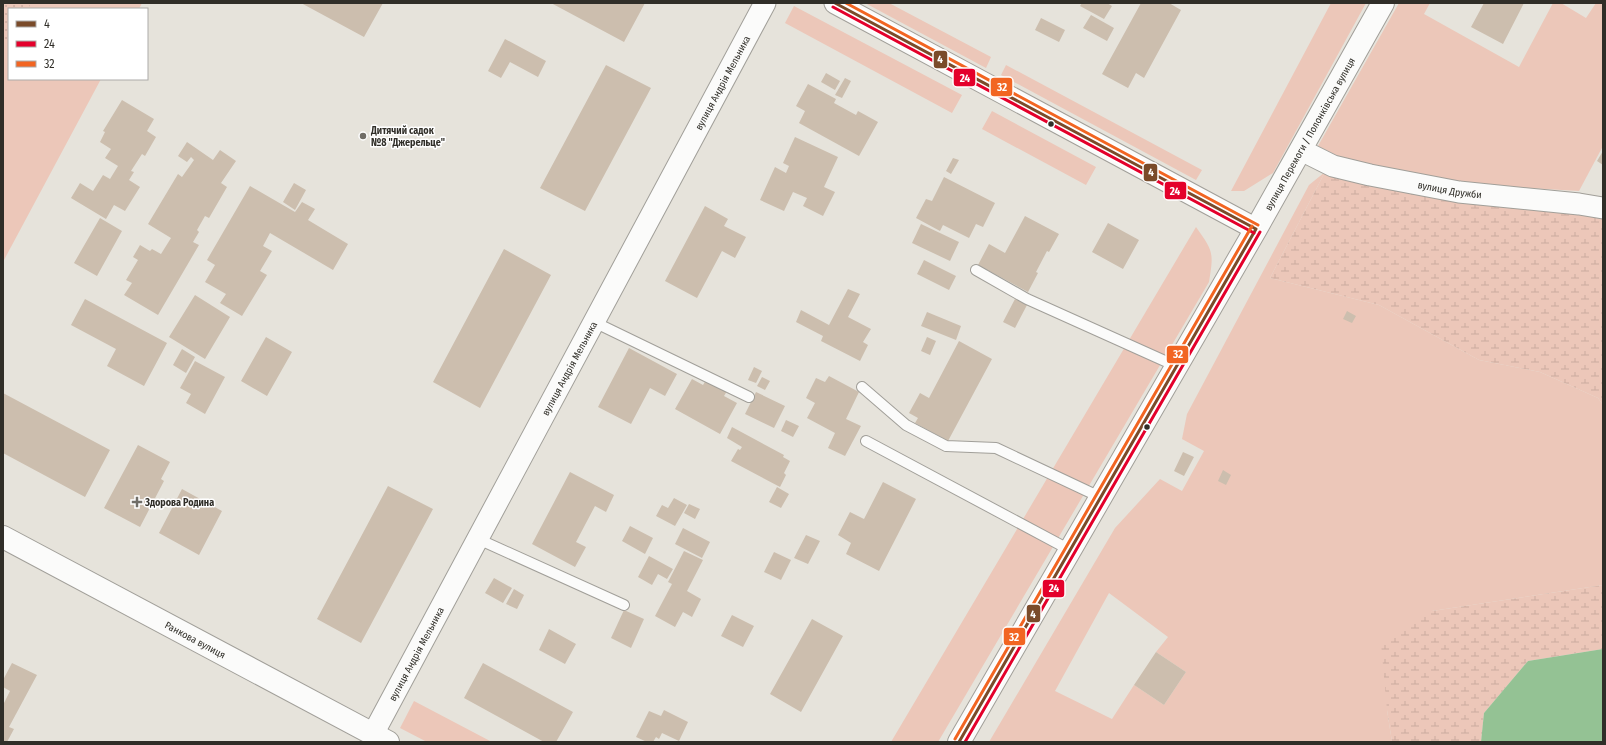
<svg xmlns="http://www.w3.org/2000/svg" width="1606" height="745" font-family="'Fira Sans Condensed',sans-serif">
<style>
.green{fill:#ecc7b9;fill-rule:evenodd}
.wetland{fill:url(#wetland-marsh)}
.park{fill:url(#park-dots)}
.water{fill:#94c294}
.building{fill:#ccbeae}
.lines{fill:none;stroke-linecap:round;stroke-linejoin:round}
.service-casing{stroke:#a19f99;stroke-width:12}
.minor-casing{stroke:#a19f99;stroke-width:23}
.tertiary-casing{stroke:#a19f99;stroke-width:24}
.secondary-casing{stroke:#a19f99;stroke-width:24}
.service{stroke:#fbfbfa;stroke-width:10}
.minor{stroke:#fbfbfa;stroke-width:21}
.tertiary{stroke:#fbfbfa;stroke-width:22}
.secondary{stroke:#fbfbfa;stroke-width:22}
.bus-1-casing{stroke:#fff;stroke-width:6}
.bus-2-casing{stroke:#fff;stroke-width:6}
.bus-3-casing{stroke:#fff;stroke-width:6}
.bus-1{stroke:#7a4b2a;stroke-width:3}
.bus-2{stroke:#e4002b;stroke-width:3}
.bus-3{stroke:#f26522;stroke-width:3}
.bus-dot{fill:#302e28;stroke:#fff;stroke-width:1.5}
.poi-dot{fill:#706d67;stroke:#fff;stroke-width:1.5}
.labels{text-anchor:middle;stroke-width:3;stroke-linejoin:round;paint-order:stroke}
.street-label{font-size:10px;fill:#302e28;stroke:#fff}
.poi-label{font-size:10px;font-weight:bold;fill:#302e28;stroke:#fff;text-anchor:start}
.line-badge{stroke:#fff;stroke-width:1.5}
.badge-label{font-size:11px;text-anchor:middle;font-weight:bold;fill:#fff}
</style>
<defs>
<pattern id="wetland-marsh" width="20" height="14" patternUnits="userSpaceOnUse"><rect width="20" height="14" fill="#ecc7b9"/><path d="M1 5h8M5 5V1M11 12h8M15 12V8" fill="none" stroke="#cbab9f"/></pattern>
<pattern id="park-dots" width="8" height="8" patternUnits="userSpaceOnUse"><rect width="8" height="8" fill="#ecc7b9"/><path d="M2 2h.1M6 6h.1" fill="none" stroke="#cbab9f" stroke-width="1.8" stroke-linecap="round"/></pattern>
</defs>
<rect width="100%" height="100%" fill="#e6e3db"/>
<path class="green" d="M3,3H142L139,9H9V79H101L4,260L3,259Z
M865,3H889L991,57L986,68Z
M1331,3H1366L1273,173L1244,191H1231Z
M1399,3H1430L1424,14L1519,67L1553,3H1561L1586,18L1596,3H1603V146L1579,191L1462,184L1346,160L1318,146Z
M794,6L962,95L952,113L785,23Z
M1006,65L1202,170L1196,180L1001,75Z
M992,111L1096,167L1086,185L982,129Z
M1325,172L1270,278L1379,305L1479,360L1540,372L1598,398L1603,405V585L1432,611L1387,710L1392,742H989L1115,528L1160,479L1182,491L1204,451L1182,439L1187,414L1309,185ZM1109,593L1168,637L1156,652L1186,672L1164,705L1134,685L1112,719L1055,691Z
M1196,227C1213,251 1214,252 1209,282L938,742H891Z
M414,701L492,742H427L400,728Z"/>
<path class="wetland" d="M1325,172L1603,216V405L1598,398L1540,372L1479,360L1379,305L1270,278Z
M1603,585V649L1528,661L1484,713L1481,742H1392L1387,710L1381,643L1432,611Z"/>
<path class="park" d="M3,3H31L28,9H9V44L3,41Z"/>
<path class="water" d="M1603,649V742H1481L1484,713L1528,661Z"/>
<path class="building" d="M301,3H383L364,37Z
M551,3H645L624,42Z
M1082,3H1107L1112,6L1104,19L1080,6Z
M1141,3H1169L1181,10L1144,78L1136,73L1128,88L1102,74Z
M1484,3H1524L1503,44L1471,27Z
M1091,15L1114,28L1107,41L1083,28Z
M1041,18L1065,30L1059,42L1035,30Z
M505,39L546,61L538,77L510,62L501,78L488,71Z
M606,65L651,88L585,211L540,188Z
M826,73L840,81L835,90L821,82Z
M845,78L851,81L842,98L835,95Z
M808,84L836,99L834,103L856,115L858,111L878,122L859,156L799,123L805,111L796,106Z
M122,100L154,119L147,131L156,137L145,156L142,154L131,171L134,172L129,180L140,187L125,211L114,205L106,219L71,198L80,183L93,191L103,175L110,179L118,166L105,158L111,149L100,142L105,132L103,131Z
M795,137L838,157L824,187L835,192L823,216L803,206L807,198L793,192L784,211L760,200L775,167L786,173L789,166L783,163Z
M187,142L213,160L220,150L236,161L221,183L227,187L209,218L205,216L197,230L199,232L193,242L199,245L158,315L124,295L132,283L126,280L138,260L133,257L140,245L150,251L152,249L161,254L171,238L148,224L178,174L182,177L194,160L191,157L187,162L178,156Z
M1603,151V165L1597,161Z
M953,158L959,160L951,174L946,171Z
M944,177L995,203L983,227L976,224L969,238L943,225L940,231L916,218L926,199L932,201Z
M294,183L306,190L295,210L283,202Z
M250,186L295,212L302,202L315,209L308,220L348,244L333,270L270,233L263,246L272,251L260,271L267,275L242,316L220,303L226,294L205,282L215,265L207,260Z
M705,206L728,219L724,226L746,237L735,258L722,251L697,298L665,281Z
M1025,216L1059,234L1049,252L1047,251L1036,272L1038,273L1028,292L978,265L989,244L1005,253Z
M100,218L122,231L97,276L74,263Z
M1108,223L1139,240L1123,269L1092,252Z
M921,224L959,242L950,261L912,243Z
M504,249L551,275L480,408L433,382Z
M924,260L956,276L949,290L917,274Z
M848,289L860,294L848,317L871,329L863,342L868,345L860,361L821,341L823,336L796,322L801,310L829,325Z
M195,295L230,317L205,359L169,337Z
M85,299L167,343L144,386L107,366L116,349L71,325Z
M1015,299L1027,305L1015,328L1003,322Z
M1347,311L1356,316L1352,323L1343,319Z
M927,312L961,326L956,340L921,326Z
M266,337L292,352L267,396L241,381Z
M927,337L936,341L930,355L921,351Z
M959,341L992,359L948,441L915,423L918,418L909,413L920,393L929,398Z
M629,348L677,374L665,396L650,388L631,424L598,407Z
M182,349L195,357L186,373L173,365Z
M195,361L225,377L205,414L186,403L191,394L180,388Z
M754,367L762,371L756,383L748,380Z
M829,376L859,392L846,419L861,426L845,456L828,448L835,433L807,418L815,403L806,398L816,378L825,382Z
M762,377L770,381L765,390L757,386Z
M692,379L703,385L706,380L727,391L724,396L737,403L720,434L675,409Z
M756,392L785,406L774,428L745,414Z
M3,393L110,450L85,497L3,453Z
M786,420L799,426L793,437L781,431Z
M732,427L784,455L783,457L790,461L784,473L786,475L780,487L731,461L738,449L740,450L742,447L727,438Z
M138,445L170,462L161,479L164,481L140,527L104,508Z
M1183,452L1194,457L1184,476L1174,471Z
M1223,470L1231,475L1226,485L1218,481Z
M570,472L614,495L606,512L595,506L576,542L586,547L575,567L532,544Z
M883,482L916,499L879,571L846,554L851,543L838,535L850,512L864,519Z
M388,486L433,509L361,643L317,619Z
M777,487L789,494L781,508L769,502Z
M182,489L222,511L199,555L159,533Z
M674,498L687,505L675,526L656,516L662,505L668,508Z
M689,504L700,509L695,519L684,513Z
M630,526L653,538L645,554L622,541Z
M683,528L710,542L702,558L675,544Z
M806,535L820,541L808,564L794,558Z
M684,551L703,560L687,591L701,599L692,617L683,612L675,627L655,616L672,584L668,582Z
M774,552L791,560L781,580L764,572Z
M649,556L673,569L667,579L658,574L652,585L638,577Z
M494,578L512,588L503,603L485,593Z
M514,589L524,595L517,609L506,604Z
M624,610L644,619L631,648L611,638Z
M732,615L754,626L743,647L721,636Z
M812,619L843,636L801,712L770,694Z
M549,629L576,644L565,664L539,650Z
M1156,652L1186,672L1164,705L1134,685Z
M12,663L37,675L9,727L14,729L7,742H3V705L10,691L3,687V680Z
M483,663L573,712L556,742H544L464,698Z
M664,710L688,722L679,741L662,733L659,739L656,737L653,742H647L636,737L649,711L661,716Z"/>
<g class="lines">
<g class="service-casing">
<path id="service" d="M976,270L1027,299L1176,366
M594,322L749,397
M862,387L906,425L946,446L996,448L1100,497
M866,441L1070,550
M478,539L624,605"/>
</g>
<g class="minor-casing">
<g id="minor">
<path d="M835,3L1256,229"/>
<path id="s1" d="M1301,150L1333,166L1370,175L1459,192L1579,204L1603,208"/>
<path id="s2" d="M373,734L765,3"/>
</g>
</g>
<g class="tertiary-casing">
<g id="tertiary">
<path id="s3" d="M3,537L388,742"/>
</g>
</g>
<g class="secondary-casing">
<g id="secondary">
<path id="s4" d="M959,742L1256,229L1383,3"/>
</g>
</g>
<use href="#service" class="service"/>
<use href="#minor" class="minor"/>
<use href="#tertiary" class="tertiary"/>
<use href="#secondary" class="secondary"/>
<g class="bus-1-casing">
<path id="bus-1" d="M835,3L1256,229
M959,742L1256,229"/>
</g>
<g class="bus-2-casing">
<path id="bus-2" d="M833,7L1254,233
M965,742L1260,232"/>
</g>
<g class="bus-3-casing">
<path id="bus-3" d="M846,3L1258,225
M955,739L1252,226"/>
</g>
<use href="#bus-1" class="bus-1"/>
<use href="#bus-2" class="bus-2"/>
<use href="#bus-3" class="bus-3"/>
</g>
<g class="bus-dot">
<circle cx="1051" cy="124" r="3.5"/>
<circle cx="1147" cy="427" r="3.5"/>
</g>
<g class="poi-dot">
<circle cx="363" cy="136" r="4"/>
<path d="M135 496h4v4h4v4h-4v4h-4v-4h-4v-4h4z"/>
</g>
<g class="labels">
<g class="street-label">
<text dy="4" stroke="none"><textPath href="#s2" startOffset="739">вулиця Андрія Мельника</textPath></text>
<text dy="4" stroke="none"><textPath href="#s4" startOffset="702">вулиця Перемоги / Полонківська вулиця</textPath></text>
<text dy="4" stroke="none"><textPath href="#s1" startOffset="155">вулиця Дружби</textPath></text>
<text dy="4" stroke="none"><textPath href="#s2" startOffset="415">вулиця Андрія Мельника</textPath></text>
<text dy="4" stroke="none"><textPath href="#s3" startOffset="218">Ранкова вулиця</textPath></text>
<text dy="4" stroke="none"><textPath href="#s2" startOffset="91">вулиця Андрія Мельника</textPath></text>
</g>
<g class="poi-label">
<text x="371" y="134">Дитячий садок<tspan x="371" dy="12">№8 "Джерельце"</tspan></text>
<text x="145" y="506">Здорова Родина</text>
</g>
</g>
<g class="line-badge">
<rect x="933" y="50" width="15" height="19" rx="4" fill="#7a4b2a"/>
<rect x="953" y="68" width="23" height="19" rx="4" fill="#e4002b"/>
<rect x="990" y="77" width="23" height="20" rx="4" fill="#f26522"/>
<rect x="1143" y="163" width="15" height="19" rx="4" fill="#7a4b2a"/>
<rect x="1164" y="181" width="23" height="19" rx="4" fill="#e4002b"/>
<rect x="1166" y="345" width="23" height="19" rx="4" fill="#f26522"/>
<rect x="1042" y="579" width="23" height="19" rx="4" fill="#e4002b"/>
<rect x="1026" y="604" width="15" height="19" rx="4" fill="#7a4b2a"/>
<rect x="1003" y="627" width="23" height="19" rx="4" fill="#f26522"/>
</g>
<g class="badge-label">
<text x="940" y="63">4</text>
<text x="965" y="82">24</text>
<text x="1002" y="91">32</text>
<text x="1151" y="176">4</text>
<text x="1175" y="195">24</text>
<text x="1178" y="358">32</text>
<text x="1054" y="592">24</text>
<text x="1033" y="618">4</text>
<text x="1014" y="641">32</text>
</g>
<rect width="1606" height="745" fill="none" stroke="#302e28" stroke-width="8"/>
<rect x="8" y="8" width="140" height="72" fill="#ffffff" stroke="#acaba9"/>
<rect x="16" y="21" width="20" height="6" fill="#7a4b2a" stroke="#acaba9"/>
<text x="44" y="28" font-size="12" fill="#302e28">4</text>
<rect x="16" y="41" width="20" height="6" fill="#e4002b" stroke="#acaba9"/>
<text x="44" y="48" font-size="12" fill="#302e28">24</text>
<rect x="16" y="61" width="20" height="6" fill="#f26522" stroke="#acaba9"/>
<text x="44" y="68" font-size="12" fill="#302e28">32</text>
</svg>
